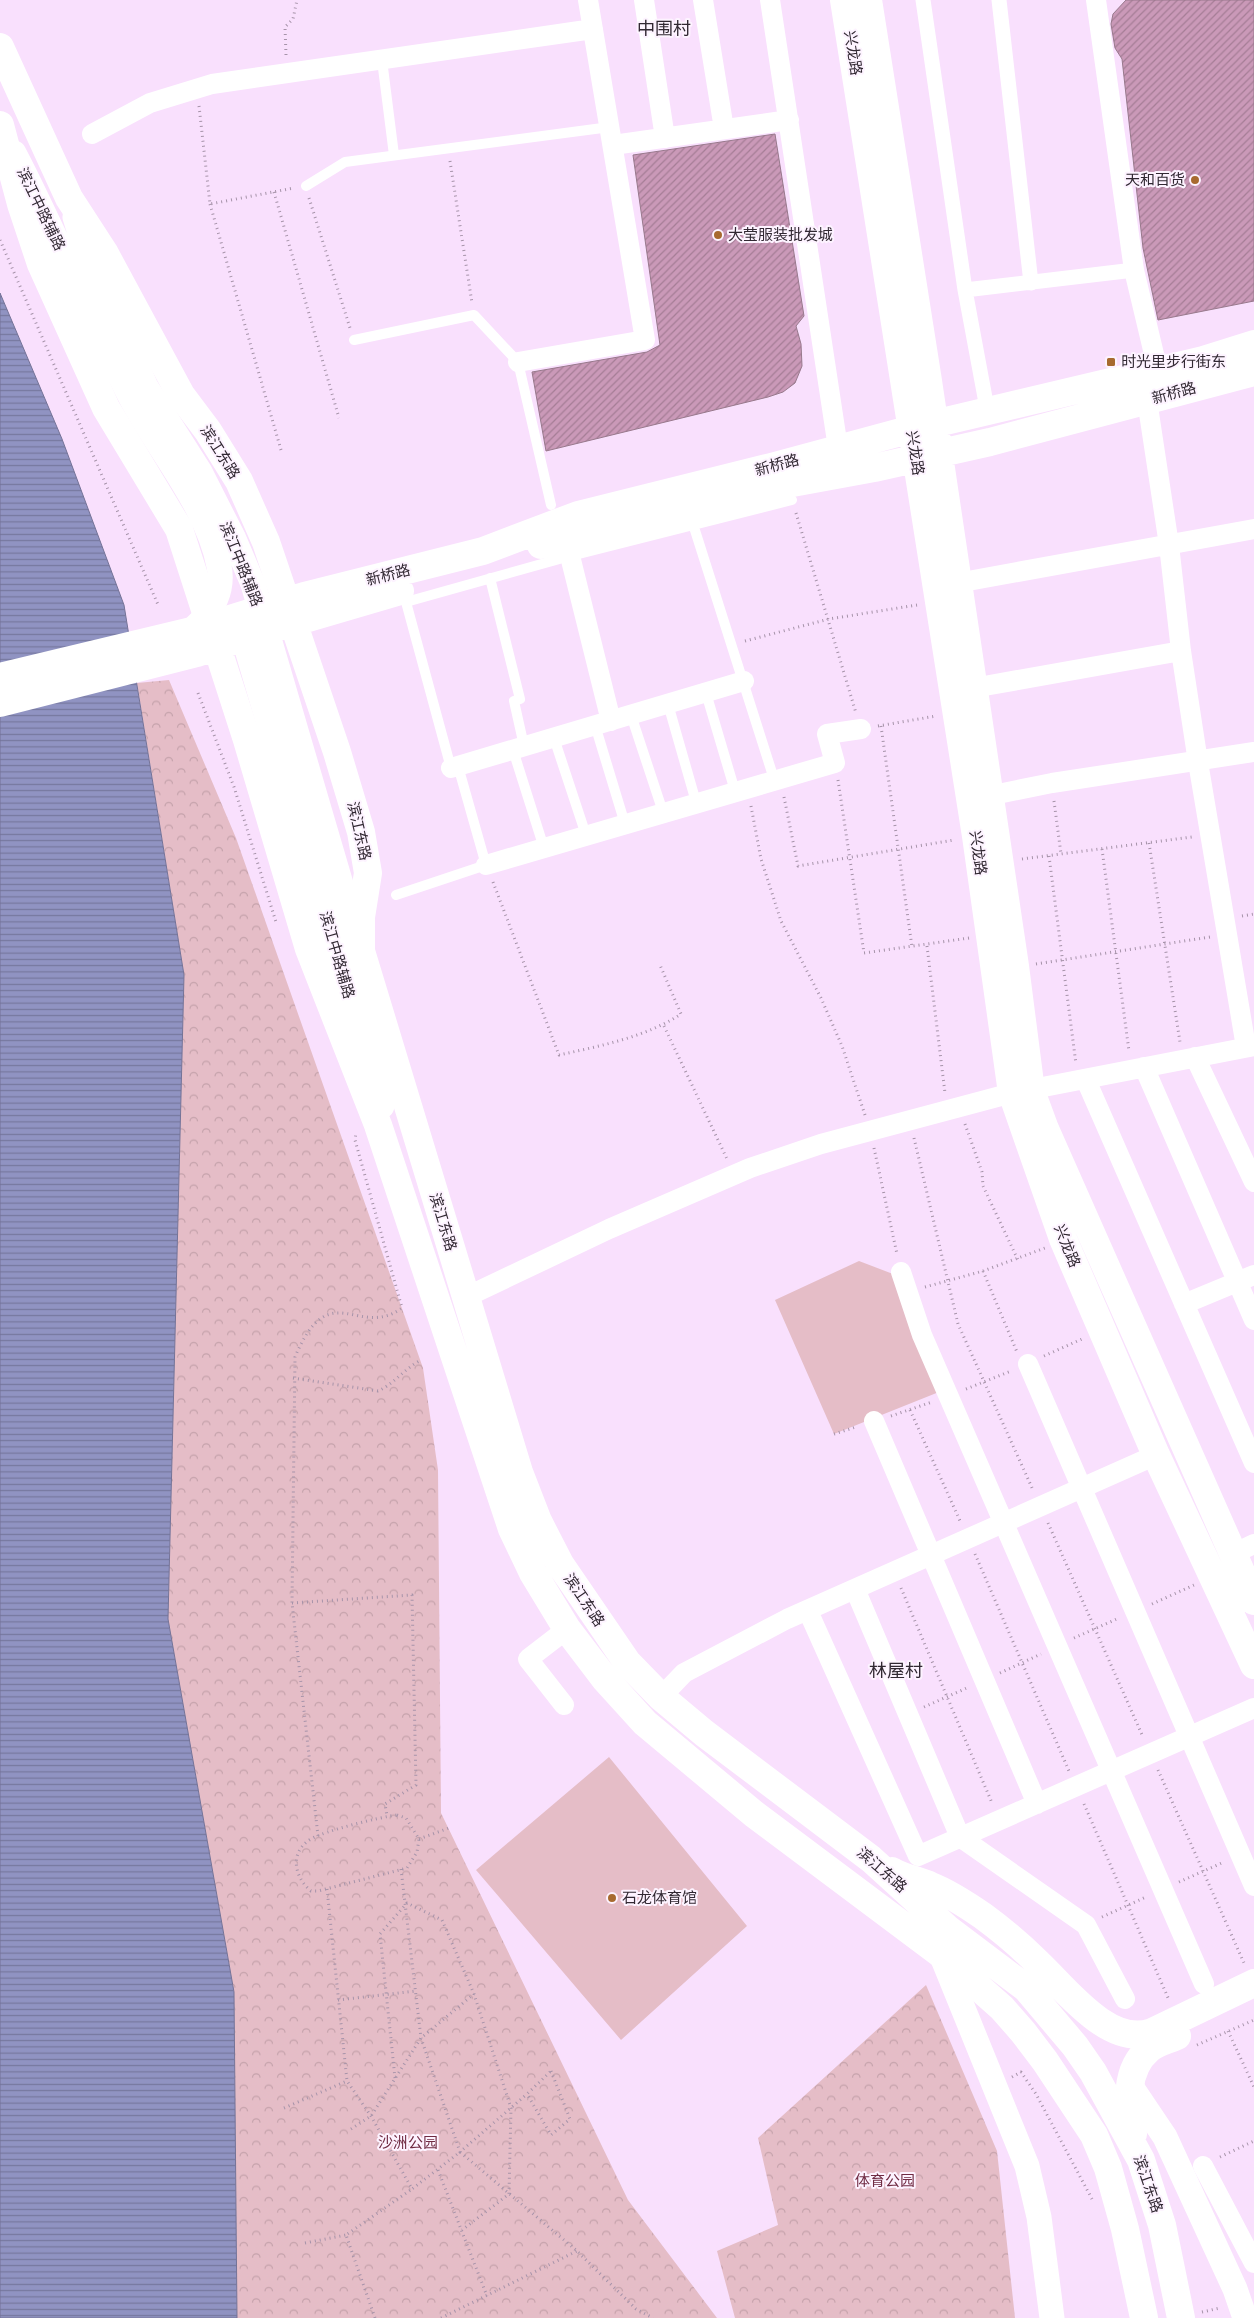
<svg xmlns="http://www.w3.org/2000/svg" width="1254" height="2318" font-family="'Asap Condensed','Noto Sans SC',sans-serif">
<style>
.forest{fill:url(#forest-crowns)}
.garden{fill:#e5bdc7}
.water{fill:url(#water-rules);stroke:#747397}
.building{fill:url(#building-hatch);stroke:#98798c}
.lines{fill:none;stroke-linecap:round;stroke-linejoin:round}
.path{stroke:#a693a9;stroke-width:3;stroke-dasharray:1 4;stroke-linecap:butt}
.service{stroke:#fff;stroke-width:10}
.pedestrian{stroke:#fff;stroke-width:15}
.minor{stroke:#fff;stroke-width:20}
.tertiary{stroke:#fff;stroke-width:25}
.secondary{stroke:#fff;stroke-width:28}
.poi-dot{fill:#a76a2f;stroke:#fdf3ff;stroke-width:2}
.labels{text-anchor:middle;stroke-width:4;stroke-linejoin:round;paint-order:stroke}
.street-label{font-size:15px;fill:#312832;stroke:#fdf3ff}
.poi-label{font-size:15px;fill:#312832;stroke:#fdf3ff;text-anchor:start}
.park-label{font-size:15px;fill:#702b43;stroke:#fdf3ff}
.quarter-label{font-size:18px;fill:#312832;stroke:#fdf3ff}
</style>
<defs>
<pattern id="forest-crowns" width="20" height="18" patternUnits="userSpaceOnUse" patternTransform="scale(1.25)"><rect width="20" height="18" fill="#e5bdc7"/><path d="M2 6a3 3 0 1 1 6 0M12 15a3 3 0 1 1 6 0" fill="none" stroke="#c5a2ab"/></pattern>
<pattern id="water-rules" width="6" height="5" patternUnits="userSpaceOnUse" patternTransform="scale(1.25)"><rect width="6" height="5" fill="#9093c2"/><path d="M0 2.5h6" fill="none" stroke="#76789e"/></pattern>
<pattern id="building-hatch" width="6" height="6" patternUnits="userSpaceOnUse" patternTransform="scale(1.25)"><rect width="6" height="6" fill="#ca99b8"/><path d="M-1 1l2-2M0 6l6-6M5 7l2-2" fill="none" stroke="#a57d96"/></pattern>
</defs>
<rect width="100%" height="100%" fill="#f9e0fd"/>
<path class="forest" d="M169,680L236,838L423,1368L438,1470L441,1813L628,2200L717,2318H237L234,1992L168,1619L184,975L137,683Z
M926,1985L997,2151L1015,2318H735L717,2251L778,2225L758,2138Z"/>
<path class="garden" d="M859,1261L893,1274L939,1392L834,1434L775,1300Z
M609,1757L747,1926L621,2040L476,1870Z"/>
<path class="water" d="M0,293L62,439L124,605L184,975L168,1619L234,1992L237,2318H0Z"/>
<path class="building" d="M1126,0H1254V301L1158,320L1143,248L1122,59L1115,48L1111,24L1113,14Z
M775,134L804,316L796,326L801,344L802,366L795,383L783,392L768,397L546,451L532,372L647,352L660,345L633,155Z"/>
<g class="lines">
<path class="path" d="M286,55L285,27L293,19L297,0
M199,106L210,204L294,188
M450,161L472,303
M274,192L339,418
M309,198L350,328
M210,204L281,450
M0,240L159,607
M796,513L856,713
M745,641L829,619L917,605
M198,693L234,787L276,922
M878,726L936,716
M881,726L912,947
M838,780L864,953L969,938
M784,797L798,866L954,840
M1054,801L1061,854
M751,806L761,859L781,921L821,998L842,1046L865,1115
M1149,843L1180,1042
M1102,849L1129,1051
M1049,856L1076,1064
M1022,859L1192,837
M493,882L559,1055C600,1046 646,1037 681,1014L660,965
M1242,916L1254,914
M927,946L945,1093
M1036,964L1210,937
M664,1026L727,1159
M965,1124L982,1172L983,1186L1018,1260
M914,1138L958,1324L1033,1490
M874,1148L897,1254
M983,1271L1017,1352
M925,1287L983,1271L1045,1248
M1044,1356L1082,1339
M293,1378L378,1391C394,1384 404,1369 421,1360
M966,1389L1011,1371
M910,1410L961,1523
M891,1416L932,1402
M834,1434L856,1427
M1048,1523L1143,1737
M975,1554L1069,1771
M901,1588L992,1803
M292,1603L412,1595L416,1785L385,1804L387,1816
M1152,1604L1194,1585
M1074,1638L1119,1618
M1000,1673L1041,1654
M924,1707L969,1687
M1158,1770L1244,1963
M1084,1804L1169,2000
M397,1815L406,1818L419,1839L417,1852L407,1868L318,1891H311C294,1877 289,1852 311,1839C324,1831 380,1817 397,1815Z
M318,1836L292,1603L295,1357C330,1274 358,1340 402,1308L355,1140L356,1132
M419,1839L449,1828
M401,1869L421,2038L460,2152L527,2094
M1179,1882L1224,1862
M327,1889L347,2081L371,2116L412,2189L460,2152L577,2251L636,2309L653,2318
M1102,1917L1146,1897
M338,2000L416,1991
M1228,2031L1254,2087
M1197,2045L1254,2020
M551,2071L570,2119L551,2135L527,2094Z
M1012,2077L1021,2072L1036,2094L1092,2199
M395,2078L380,1934L407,1903L442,1920L474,1994L511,2108L509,2194L462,2230
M284,2108L347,2081
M351,2129L371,2116L421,2038L474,1994
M1220,2157L1254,2141
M438,2170L487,2296
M305,2243L346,2235
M1202,2312L1220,2308
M375,2318L346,2235L412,2189
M441,2318L577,2251"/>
<path class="service" d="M382,60L394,155
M306,186L345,162L610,127
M354,340L474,315L518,362L551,505
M693,524L774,779
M490,578L520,699L514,701L524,746
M706,693L735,791
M668,704L696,802
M631,715L663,812
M595,725L625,824
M554,738L586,835
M513,750L544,848
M451,768L406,602L563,558L792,500
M396,895L486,865L458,766"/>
<path class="pedestrian" d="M923,0L965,290L986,403
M999,0L1031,283
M965,290L1134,270"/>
<path class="minor" d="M644,0L665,138
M703,0L724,129
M770,0L838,448
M1096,0L1134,270L1158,371
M92,134L150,103L212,84L593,29
M613,145L789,120
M518,362L645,340L588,0
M1147,400L1169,545L1181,651L1198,762L1246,1047
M570,556L611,721
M957,583L1254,529
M973,688L1181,651
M451,768L744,681
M988,796L1052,783L1254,752
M486,865L835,763L827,734L861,729
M1195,1057L1254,1182
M1144,1067L1254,1320
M1086,1080L1254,1463
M901,1272L922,1335L1204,1984
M466,1297L609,1229L750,1168L821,1144L1012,1093L1254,1046
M1184,1304L1254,1275
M1028,1364L1254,1886
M874,1421L1037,1804
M1233,1554L1254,1544
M855,1589L960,1837L1086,1925L1125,1999
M808,1611L918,1856L1254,1708
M661,1697L684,1673L787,1619L1156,1455
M564,1705L528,1659L567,1629
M1203,2166L1254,2263"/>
<path class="tertiary" d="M14,153C55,231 88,314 128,392C156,448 207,504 219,566C224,589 213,611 196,626
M75,217L85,249L146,387L200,472L234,539L253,584L358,942
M238,619L382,1106
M941,1954L1027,2166L1039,2217L1052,2318
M1130,2085L1165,2137L1235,2289L1245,2318"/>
<path class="secondary" d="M844,0L976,836L1012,1093L1063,1239L1156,1455L1254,1665
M868,0L928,381L1015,966L1031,1091L1045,1129L1254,1601
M0,47L69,198L104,252L181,395L208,431L239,481L266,542L337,752L361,832L368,873L361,917V951L519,1472L538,1521L560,1564L627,1662L661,1697L704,1733L871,1859L949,1930L1026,1988L1075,2046L1093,2072L1141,2160L1162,2225L1181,2318
M0,125L21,204L41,264L106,408L179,529L247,740L309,949L378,1125L512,1529L533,1573L567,1629L605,1679L645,1723L754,1814L941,1954L1002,2008L1023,2032L1045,2061L1094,2135L1108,2168L1125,2229L1144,2318
M541,545L776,486L874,468L990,442L1254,372
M0,677L191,631L304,596L483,551L578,515L771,467L912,429L1203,360L1254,344
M0,703L197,653L267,630L400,591
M892,1871C904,1878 918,1880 931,1886C949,1893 967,1905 983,1916C1002,1930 1021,1946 1038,1963C1065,1988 1109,2048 1152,2032L1254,1983
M1133,2134C1128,2105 1124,2070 1149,2049C1156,2043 1168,2040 1177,2036"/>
</g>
<g class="poi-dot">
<circle cx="1195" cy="180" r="5"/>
<circle cx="718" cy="235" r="5"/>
<rect x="1106" y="357" width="10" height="10" rx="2.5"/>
<circle cx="612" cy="1898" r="5"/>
</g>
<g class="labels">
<g class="street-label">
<text transform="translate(853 53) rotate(81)" y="5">兴龙路</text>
<text transform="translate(41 209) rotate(64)" y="5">滨江中路辅路</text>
<text transform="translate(1174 393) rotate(-15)" y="5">新桥路</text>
<text transform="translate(220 452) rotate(58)" y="5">滨江东路</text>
<text transform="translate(915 453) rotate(81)" y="5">兴龙路</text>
<text transform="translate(777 465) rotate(-15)" y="5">新桥路</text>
<text transform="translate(241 564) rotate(68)" y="5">滨江中路辅路</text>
<text transform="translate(388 575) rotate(-14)" y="5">新桥路</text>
<text transform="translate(359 831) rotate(77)" y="5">滨江东路</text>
<text transform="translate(978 853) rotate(82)" y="5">兴龙路</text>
<text transform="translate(337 955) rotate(74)" y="5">滨江中路辅路</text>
<text transform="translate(443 1222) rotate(73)" y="5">滨江东路</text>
<text transform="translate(1067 1246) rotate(68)" y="5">兴龙路</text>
<text transform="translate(584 1600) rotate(56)" y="5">滨江东路</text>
<text transform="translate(882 1870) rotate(41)" y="5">滨江东路</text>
<text transform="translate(1148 2184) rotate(71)" y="5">滨江东路</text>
</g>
<g class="poi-label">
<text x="1185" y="185" text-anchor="end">天和百货</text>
<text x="728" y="240">大莹服装批发城</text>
<text x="1121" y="367">时光里步行街东</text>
<text x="622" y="1903">石龙体育馆</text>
</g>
<g class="park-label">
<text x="408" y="2148">沙洲公园</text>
<text x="885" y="2186">体育公园</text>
</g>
<g class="quarter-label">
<text x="664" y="35">中围村</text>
<text x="896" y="1677">林屋村</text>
</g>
</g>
</svg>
